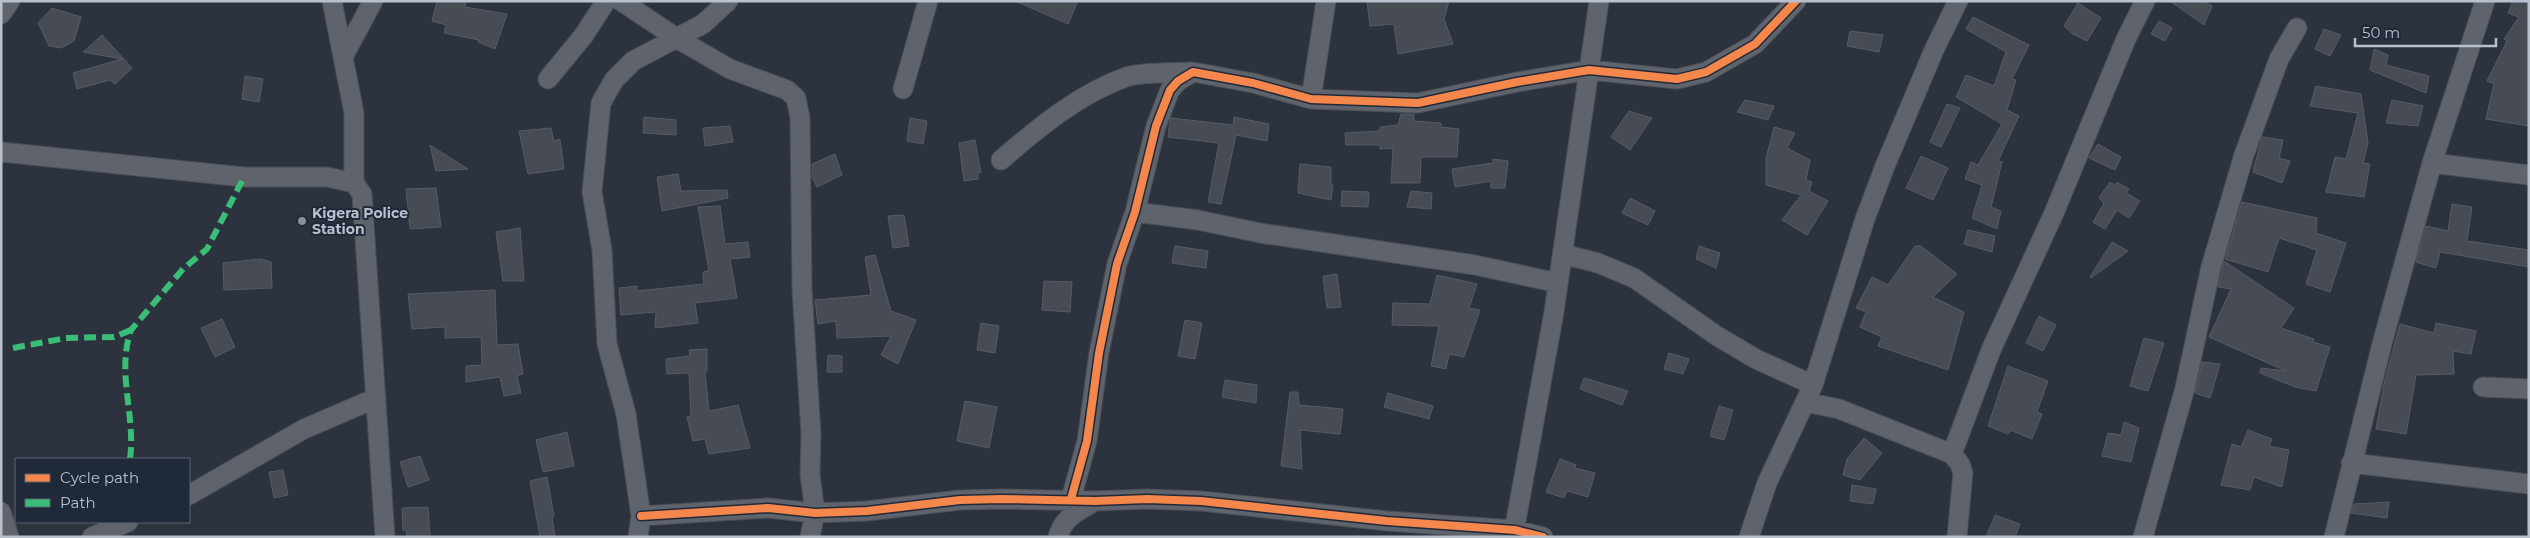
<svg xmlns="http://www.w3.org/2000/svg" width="2530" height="538" font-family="Montserrat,sans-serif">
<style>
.building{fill:#464b54;stroke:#565b65}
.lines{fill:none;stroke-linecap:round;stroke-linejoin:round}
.minor-casing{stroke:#4a4e56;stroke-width:21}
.minor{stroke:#5f636b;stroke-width:19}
.quiet{stroke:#3abd76;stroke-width:6;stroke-dasharray:12 6;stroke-linecap:butt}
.cycleway-casing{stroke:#202939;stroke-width:11}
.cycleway{stroke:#f5874c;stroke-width:8}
.poi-dot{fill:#888f9b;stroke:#202939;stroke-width:2}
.labels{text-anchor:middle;stroke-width:4;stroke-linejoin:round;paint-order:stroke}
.poi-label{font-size:14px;font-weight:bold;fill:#b9c0cd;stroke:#202939;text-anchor:start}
</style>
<rect width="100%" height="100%" fill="#2d333e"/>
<path class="building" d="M437,1H466L465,7L507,14L495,49L478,42L479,40L444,33L446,25L432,21Z
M1015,1H1078L1068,24Z
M1367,1H1449L1444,19L1453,44L1398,54L1394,24L1370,26Z
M2170,1H2204L2212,6L2204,25Z
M2513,1H2529V126L2486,119L2494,84L2487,81L2507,41L2504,39L2519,17L2508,13Z
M2078,3L2101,18L2087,41L2073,34L2064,26Z
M52,8L81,17L74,41L61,48L49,46L38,23Z
M1973,17L2029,45L2012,79L2016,80L2007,110L2019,116L1998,161L2002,162L1991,207L2001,211L1997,229L1972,218L1982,185L1965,179L1971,162L1978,165L2002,124L1956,97L1966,75L1994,86L2006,52L1966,29Z
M2159,21L2172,28L2165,41L2151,34Z
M2324,29L2341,35L2330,56L2315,49Z
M1850,31L1883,35L1879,52L1847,46Z
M102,35L132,68L115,84L110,80L77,89L73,73L122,59L83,52Z
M2374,49L2388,55L2386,65L2429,76L2426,93L2370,70Z
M245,76L263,79L259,102L242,99Z
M2316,86L2361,94L2368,143L2363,163L2370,164L2364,197L2326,192L2335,157L2346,159L2358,113L2310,106Z
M1745,100L1774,106L1768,120L1737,112Z
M2392,100L2423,106L2418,126L2386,123Z
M1947,104L1960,108L1941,147L1930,142Z
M1629,111L1652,118L1630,150L1611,137Z
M1401,114H1414V121L1441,123V127L1459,129L1457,157H1421L1420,183H1391L1393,148L1380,149V145H1346L1345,133L1380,131V127L1398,125Z
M644,117L676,120V135L643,133Z
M1234,117L1269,124L1267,141L1236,135L1221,204L1208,202L1219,143L1168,137L1170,121L1171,118L1233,125Z
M910,118L927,121L923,144L907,141Z
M730,126L733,142L705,146L703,128Z
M1774,127L1795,133L1787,148L1810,160L1806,180L1812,182L1809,191L1828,201L1807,235L1782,220L1801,195L1766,185V158Z
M551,128L554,141L560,139L564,169L528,174L519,131Z
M2262,137L2283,140L2279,158L2290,161L2282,183L2253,172Z
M975,140L981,173L978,172V179L964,181L959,143Z
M2098,144L2121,157L2115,170L2089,158Z
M430,145L468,169L436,171Z
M835,154L842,175L817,187L812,177V164Z
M1921,156L1948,168L1933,200L1906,188Z
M1493,159L1508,161L1505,188H1491V181L1455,187L1452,169L1493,163Z
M1300,164L1331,167V185H1333L1331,200L1298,193Z
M678,174L681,191L727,190L728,198L662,211L657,177Z
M2110,182L2115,185L2117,182L2129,189L2126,193L2140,201L2129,218L2117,210L2105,229L2093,222L2104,203L2099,198Z
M436,188L441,227L410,229L406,189Z
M1342,191L1369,192L1368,207L1341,206Z
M1411,191L1432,193L1431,209L1407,207Z
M1630,198L1655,211L1648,225L1622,213Z
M2242,202L2317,218L2316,233L2346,243L2330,292L2306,284L2317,250L2279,238L2268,272L2225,259Z
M2452,204L2472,207L2467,241L2529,250V267L2440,252L2436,268L2416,262L2426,226L2448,231Z
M720,206L725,244L748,242L750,257L730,259L737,298L695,303L698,323L655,328L656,312L621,315L619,288L637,286V291L704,284L703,272L709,271L698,207Z
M904,215L909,246L893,248L888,216Z
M520,228L524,281H503L496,232Z
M1968,230L1995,236L1992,252L1964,244Z
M2112,242L2128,251L2091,278L2090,277Z
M1175,246L1208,251L1206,268L1172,263Z
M1699,246L1720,253L1716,268L1696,259Z
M1915,246H1921L1957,274L1933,297L1964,312L1948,370L1878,346L1882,337L1860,327L1866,312L1856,308L1872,277L1888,285Z
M875,255L891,311L916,320L898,364L881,355L891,336L837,338L836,321L818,324L815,300L871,295L865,257Z
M260,259L271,262L272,288L224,290L223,263Z
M2224,261L2294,308L2281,328L2314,339L2313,342L2330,347L2316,391L2295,387L2260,373L2261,368L2286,371L2209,337L2231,289L2218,287Z
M1337,274L1341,307L1327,308L1323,276Z
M1437,275L1477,284L1469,308L1480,310L1464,357L1449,354L1446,369L1431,366L1439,326L1392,325L1393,303L1430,304Z
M1044,281L1072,282L1070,312L1042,310Z
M495,290L497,345L518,344L523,374L517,376L521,393L504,396L500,377L466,382V366L482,365L481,337L445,338V327L412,329L408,294Z
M2039,316L2056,325L2043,351L2026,343Z
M222,319L235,347L215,357L201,328Z
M1185,320L1202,323L1195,359L1178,356Z
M981,323L999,326L995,353L977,350Z
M2436,323L2476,331L2471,354L2453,351L2454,374L2416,375L2406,434L2376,429L2384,384L2400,324L2434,333Z
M2144,338L2164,343L2148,391L2130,386Z
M707,349V371L705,372L709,411L738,405L750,448L709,454L705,439L693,441L687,417L691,416L689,373L667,374L666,359L690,356L689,350Z
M1669,353L1689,359L1683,374L1664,369Z
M828,355L842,356V372H827Z
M2202,362L2220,364L2210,398L2195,393Z
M2008,366L2048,381L2037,412L2042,414L2032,439L2010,430L2008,434L1988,426Z
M1584,378L1628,391L1622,405L1580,389Z
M1225,380L1257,385L1256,403L1222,397Z
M1290,392H1298L1299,405L1343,409L1340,434L1300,430L1302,469L1281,466Z
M1388,393L1433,406L1429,419L1384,407Z
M965,401L997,407L989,448L957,441Z
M1719,406L1733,410L1724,440L1710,436Z
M2124,422L2139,428L2131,462L2102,456L2108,433L2121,435Z
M2248,430L2272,439L2269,446L2289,450L2282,487L2254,477L2250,490L2221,485L2232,444L2241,447Z
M567,432L574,466L543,472L536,440Z
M1864,438L1882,453L1860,480L1843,475L1847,459Z
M420,456L429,480L408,487L400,462Z
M1560,459L1576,465L1575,468L1595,473L1588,497L1567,491L1564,498L1546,492Z
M283,470L288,495L274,498L269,472Z
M547,477L554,516L552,517L555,537H540L530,481Z
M1852,485L1876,489L1873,504L1850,501Z
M2389,502L2387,518L2351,513L2354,504Z
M428,507L430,537H407L406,530H403L402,508Z
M1995,515L2020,524L2015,537H1986Z"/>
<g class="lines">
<g class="minor-casing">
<path id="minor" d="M332,1L354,113V183
M621,1L678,39L730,69L787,90L796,98L800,118L802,289L811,434L810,474L815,513L810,537
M1,14L10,1
M344,55L373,1
M548,79L584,35L606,1
M903,89L928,1
M1311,99L1326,1
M1,152L244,177H327L354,183L362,194L385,537
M1001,160C1039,127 1079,94 1126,77C1140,72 1175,73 1191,72
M2432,163L2529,175
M1135,212L1198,220L1260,233L1475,265L1558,283
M1563,254L1598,263L1634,278L1717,336L1756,359L1813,385
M2483,387L2529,389
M1806,402L1839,409L1952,454L1960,464L1963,473L1957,537
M1952,454L1991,350L2054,213L2126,39L2145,1
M2351,463L2529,484
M189,495L304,429L376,398
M1071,499L1087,441L1099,353L1117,264L1135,212L1156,126L1170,90L1178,81L1193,72L1253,83L1311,99L1418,103L1517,82L1589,70L1677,79L1706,72L1755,44L1796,1
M1,512L9,537
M641,516L768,508L815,513L867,511L960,500L1001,499L1095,501L1147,499L1201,501L1387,521L1515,530L1543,537
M92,537L128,522
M638,537L641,516L626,414L607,344L602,250L592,192L601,103L614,80L633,61L703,24L728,1
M1058,537C1063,517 1079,511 1095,501
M1513,537L1554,312L1599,1
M1749,537L1767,483L1813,385L1865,219L1885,166L1934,50L1958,1
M2143,537L2185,388L2211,267L2244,155L2279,59L2297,28
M2334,537L2383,340L2432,163L2485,1"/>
</g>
<use href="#minor" class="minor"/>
<path class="quiet" d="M13,348L66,338L114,337L131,330
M130,459C136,416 116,373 131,330L183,269L207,249L244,177"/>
<g class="cycleway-casing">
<path id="cycleway" d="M1071,499L1087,441L1099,353L1117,264L1135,212L1156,126L1170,90L1178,81L1193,72L1253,83L1311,99L1418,103L1517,82L1589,70L1677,79L1706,72L1755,44L1796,1
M641,516L768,508L815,513L867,511L960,500L1001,499L1095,501L1147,499L1201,501L1387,521L1515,530L1543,537"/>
</g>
<use href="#cycleway" class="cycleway"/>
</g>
<circle class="poi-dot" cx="302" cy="221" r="5"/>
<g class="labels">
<g class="poi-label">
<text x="312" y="218">Kigera Police<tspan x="312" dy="16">Station</tspan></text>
</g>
</g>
<rect width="2530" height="538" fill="none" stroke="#b9c0cd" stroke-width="5"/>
<rect x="15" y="458" width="175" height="65" fill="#202939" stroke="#5d6574"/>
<rect x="25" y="474" width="25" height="8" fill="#f5874c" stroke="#5d6574"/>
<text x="60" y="483" font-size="15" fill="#b9c0cd">Cycle path</text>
<rect x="25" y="499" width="25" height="8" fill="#3abd76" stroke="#5d6574"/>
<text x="60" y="508" font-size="15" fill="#b9c0cd">Path</text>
<path d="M2355 38v8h141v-8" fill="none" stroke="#b9c0cd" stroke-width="2.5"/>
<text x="2362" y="38" font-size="15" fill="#b9c0cd" stroke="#202939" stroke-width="4" paint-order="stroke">50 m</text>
</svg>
